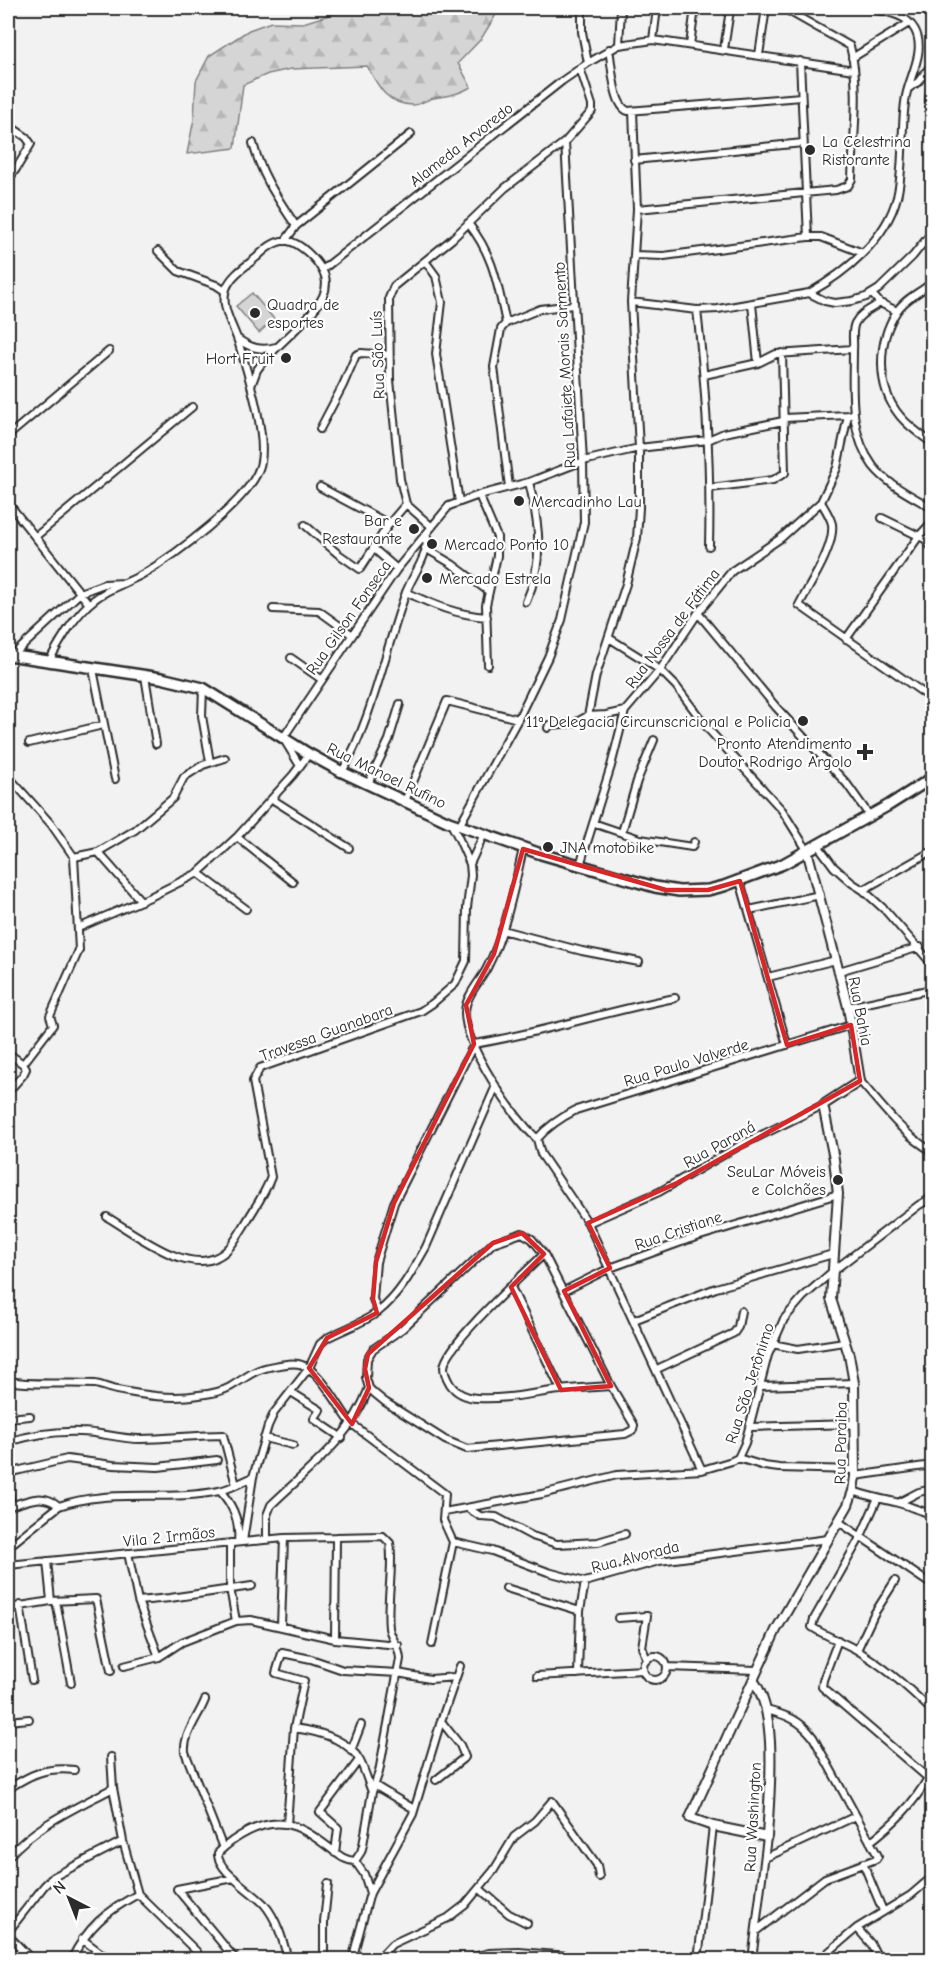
<svg xmlns="http://www.w3.org/2000/svg" width="940" height="1967" font-family="'Comic Neue',sans-serif">
<style>
.forest{fill:url(#forest-firs);stroke:#808080;stroke-width:1.5}
.garden{fill:#d5d5d5;stroke:#808080;stroke-width:1.5}
.lines{fill:none;stroke-linecap:round;stroke-linejoin:round}
.minor-casing{stroke:#2b2b2b;stroke-width:10}
.tertiary-casing{stroke:#2b2b2b;stroke-width:12}
.secondary-casing{stroke:#2b2b2b;stroke-width:14}
.minor{stroke:#fff;stroke-width:6}
.tertiary{stroke:#fff;stroke-width:8}
.secondary{stroke:#fff;stroke-width:9}
.marked{fill:none;stroke:#d62828;stroke-width:4.5;stroke-linejoin:round}
.poi-dot{fill:#2b2b2b;stroke:#fff;stroke-width:2}
.labels{text-anchor:middle;stroke-width:4.5;stroke-linejoin:round;paint-order:stroke}
.poi-label{font-size:16px;fill:#2b2b2b;stroke:#fff;text-anchor:start}
.street-label{font-size:16px;fill:#2b2b2b;stroke:#fff}
</style>
<defs>
<pattern id="forest-firs" width="22" height="20" patternUnits="userSpaceOnUse" patternTransform="scale(1.5)"><rect width="22" height="20" fill="#d5d5d5"/><path d="M5 1l3.5 6h-7zM16 11l3.5 6h-7z" fill="#b7b7b7"/></pattern>
</defs>
<rect width="100%" height="100%" fill="#f2f2f2"/>
<filter id="ink" filterUnits="userSpaceOnUse"><feTurbulence type="fractalNoise" baseFrequency=".0167" numOctaves="2"/><feDisplacementMap in="SourceGraphic" scale="12" xChannelSelector="R" yChannelSelector="G"/><feConvolveMatrix kernelMatrix="1 2 1 2 8 2 1 2 1" color-interpolation-filters="sRGB"/></filter>
<g filter="url(#ink)">
<path class="forest" d="M347,8H500L481,39L458,63L471,87C457,95 449,95 434,98C427,99 419,106 412,105C386,104 378,86 367,66L291,69L268,74L243,85L235,148L187,154L194,119L196,81L209,56L249,30L271,22L303,23L342,11Z"/>
<path class="garden" d="M252,293L274,319L259,333L236,306Z"/>
<g class="lines">
<g class="minor-casing">
<path id="minor" d="M582,8V32L588,63
M653,40L657,8
M619,45L621,8
M690,45L695,8
M609,49C612,64 613,106 628,111L801,97
M724,49L730,10
M759,55L766,8
M852,58L909,23
M800,61L808,237
M932,77L929,100L932,119
M909,88L918,82L932,64
M8,125L26,137L31,144L16,169L8,180
M253,143C261,175 278,199 296,226
M634,160L803,143
M637,209L836,190L848,186L852,179C853,136 861,88 850,46L783,8
M468,223C494,256 497,283 506,323
M285,241L296,226L411,134
M158,251L178,271L216,285L225,291
M634,255L664,256L808,237H821L863,253
M425,261L436,276L442,302L436,354L459,502
M322,270L562,81L588,63L619,45L653,40L854,70
M932,282C922,292 905,298 897,311C877,342 876,387 900,416C909,427 921,435 932,443
M809,293C845,273 886,240 897,197C905,165 900,129 906,96C910,75 926,51 915,30C905,12 884,12 867,8
M872,294L880,303L897,311
M631,302L697,310L718,309L809,293L825,301L835,303L852,301L866,297L879,289L913,256L932,232
M880,303C871,309 860,313 855,323C851,331 854,342 853,350C853,390 848,432 873,466C888,485 912,496 932,508
M752,304L758,363
M697,310C706,389 711,467 709,546
M238,339C250,348 261,351 276,347
M704,375L758,363L776,354L853,349
M784,418L848,415
M320,429L343,385L356,355L361,353L389,355
M8,436L109,351
M320,487L389,524
M509,487L494,367L501,329L506,323L540,309L573,305
M710,488L773,480L785,473L782,353
M479,495L497,537V556L486,605L488,665
M821,502C825,509 830,516 832,524C835,547 810,584 799,605L932,699
M8,503L89,604
M882,518L925,539L932,548
M305,525L337,553L360,569L389,524L406,504
M432,527L406,504L400,479L390,380L389,298L394,286L452,239L505,188L565,142
M35,537L192,407
M373,548L397,569
M425,548L452,564L488,591
M406,592C433,605 457,615 487,617
M526,602C545,560 539,524 529,482
M273,609L319,611L351,634
M698,613L776,707L847,784L869,815
M609,638L660,670L676,686L709,730L782,810L807,850
M846,639L919,536L932,522
M13,655L80,593L104,584L124,583
M291,658L321,679
M49,661C61,640 75,614 95,599C109,588 127,583 143,574C174,556 247,502 259,469C270,441 247,371 238,341C233,326 220,306 226,289C231,275 246,266 257,257C265,249 276,239 288,241C300,243 316,259 322,270C327,277 327,288 323,296C314,316 278,344 262,363L257,370L251,386
M93,669L115,779
M145,676L156,744
M203,688L202,716L210,762
M588,716L596,675L626,584L637,538L639,508V448L631,302L637,209L633,111
M548,728L549,725L575,723L588,716L606,715L625,711
M29,743L103,725
M300,766L283,738L397,569L449,506L479,495L529,482L583,461L639,448L708,440L724,433L783,421
M342,772C373,717 384,654 405,595C412,575 428,558 427,536
M8,776L51,824L74,857L79,950L50,1016L53,1025L23,1064
M368,784L389,740L400,704
M272,799L349,848
M405,801L447,701L518,719
M593,823L640,839L692,847L694,842
M459,826L518,719L548,657L562,620L584,522L583,461L565,142L592,111V105L580,68
M622,832L637,781L654,740
M237,837L293,882
M817,844L834,867L852,883L863,890L885,910L932,964
M523,849C514,888 506,931 487,968C480,982 465,996 465,1013C465,1047 513,1116 537,1139
M98,852L141,901
M74,857L98,852L135,830L173,798L184,777L203,765L225,758
M470,864L484,834
M580,865L611,766L625,711L660,670L698,613L732,571L781,538L821,502L837,468L848,415L853,414
M198,873L246,909
M740,881L787,1045
M863,890L932,851
M749,910L820,895
M78,928L150,897L198,873L237,837L293,775L309,754
M502,930L582,951L639,962
M839,971L920,947
M768,977L836,960
M848,1007L932,989
M474,1044C542,1033 607,1011 675,998
M8,1053L23,1064L26,1069L23,1075L8,1092
M860,1081C882,1106 903,1135 932,1151
M537,1139L541,1154L588,1223L702,1470
M537,1139C548,1126 560,1118 576,1110L851,1025
M107,1217C135,1233 185,1274 217,1257C230,1251 236,1238 244,1226C253,1210 265,1194 271,1177L253,1081L260,1068L421,1011L433,1003L455,984L466,961L467,908L471,875L470,864L458,837L450,822
M588,1223L659,1192L739,1146L823,1105
M522,1233L532,1239L544,1254L611,1386L634,1425L633,1430L625,1434L467,1449L445,1440L385,1402L374,1393L369,1388L366,1378L367,1359L373,1349L402,1329L493,1243Z
M544,1254C524,1274 446,1344 444,1367C444,1373 447,1379 450,1384C456,1393 467,1398 477,1398C505,1400 533,1393 560,1390C577,1388 594,1387 611,1386
M511,1287L561,1390
M564,1291L610,1268L687,1240L838,1194
M378,1312L373,1299L376,1262L394,1203L474,1044
M634,1320L716,1288L833,1254
M772,1344L798,1349L844,1342
M657,1369L734,1333L738,1327L741,1311
M8,1381C36,1386 66,1382 95,1384C102,1385 110,1389 117,1390C143,1395 173,1400 199,1395C209,1394 221,1392 230,1387C252,1374 253,1369 280,1365C287,1364 295,1362 302,1365C322,1372 338,1407 352,1424L445,1494L443,1520L453,1542L432,1644
M761,1386L854,1383
M291,1392L320,1410L314,1419L342,1438
M8,1418L30,1416
M750,1427L853,1424
M264,1438L293,1445
M8,1442C31,1435 55,1431 80,1432C100,1432 119,1439 140,1439C168,1439 194,1435 223,1435L236,1485
M738,1458L764,1466L779,1468L855,1470
M8,1473L67,1459L113,1465L158,1467L217,1460
M855,1476L932,1465
M8,1481L11,1506
M220,1491C233,1505 240,1523 238,1542
M853,1491C867,1496 881,1499 895,1502C907,1505 920,1511 932,1514
M877,1500L861,1536L814,1619L812,1627C825,1636 841,1641 855,1649C884,1666 909,1688 932,1711
M898,1503L919,1492L932,1489
M8,1507C26,1501 42,1492 59,1506C107,1488 167,1502 219,1491C230,1489 242,1482 253,1477
M469,1509L480,1516L496,1517L532,1536L557,1544L598,1542L625,1534
M444,1512L542,1494L617,1475L702,1470L732,1461L738,1458L745,1443L768,1355L784,1319L803,1297L833,1271L919,1205L932,1198
M839,1522L932,1585
M336,1537L383,1536L390,1543C394,1571 386,1600 389,1628C391,1639 399,1644 400,1659L379,1772L372,1792L363,1845L361,1852L355,1861
M267,1539V1515L271,1505C310,1467 349,1441 369,1388
M243,1541L253,1477L268,1426L274,1413L309,1368L320,1344L327,1338C344,1329 363,1323 378,1312C399,1296 413,1270 426,1247L495,1088
M453,1542L492,1551L548,1572L585,1582L659,1561L828,1539
M230,1543V1588L236,1621
M8,1547L59,1506
M128,1553L138,1601L159,1657
M47,1561L51,1601
M8,1565L284,1538L336,1537L335,1639
M506,1588L580,1611
M56,1601L71,1683
M138,1601L170,1598L252,1586
M20,1605L32,1680
M8,1608L51,1601L96,1599L111,1671
M618,1618L647,1616L642,1647L647,1660
M281,1626L284,1538
M838,1640L823,1680L822,1687L928,1778L932,1780
M857,1650L874,1614L895,1581
M643 1668a12 12 0 1 1 24 0a12 12 0 1 1-24 0Z
M124,1666L159,1657L182,1642L236,1621L251,1620L335,1639L398,1645
M667,1667L757,1670
M578,1674L580,1611L585,1582
M537,1676L643,1670
M205,1700C199,1716 183,1735 185,1752L223,1848
M8,1721L29,1719
M294,1728C317,1731 348,1738 360,1761C365,1771 368,1782 372,1792
M351,1751L361,1725
M111,1757L113,1788L123,1841L138,1894L197,1952L191,1960
M436,1780L465,1757L460,1745L441,1721
M374,1785L414,1809
M8,1789C31,1774 46,1767 74,1770
M287,1824L294,1728L304,1681L276,1673L282,1653L311,1659L343,1670L398,1673L430,1679L456,1677
M870,1842C894,1823 913,1805 928,1778
M335,1853L338,1828L320,1812L359,1760
M8,1857C36,1825 76,1808 113,1788
M765,1858L856,1816
M355,1861L364,1874L370,1893
M863,1863L883,1911
M234,1878L177,1889L236,1960
M480,1889L509,1914L527,1923
M857,1928L871,1944L879,1960
M756,1931L825,1878L876,1859L878,1856L813,1737C800,1720 787,1715 766,1710
M8,1932L44,1886L53,1877L123,1841
M8,1935L32,1960
M82,1939L110,1960
M13,1960L21,1950
M71,1960C88,1926 106,1912 138,1894
M288,1960C283,1940 277,1919 264,1904C252,1891 216,1870 218,1853C234,1837 262,1820 285,1824C300,1826 315,1837 327,1846C336,1852 343,1861 355,1861
M324,1960V1922L328,1884
M352,1960L370,1893L413,1814L441,1721L460,1666
M377,1960L392,1944L448,1918L465,1905L494,1870L514,1837L535,1821L552,1801L597,1865L599,1877
M460,1960L489,1953L519,1952L617,1960
M698,1960L713,1826
M752,1960L767,1837
M819,1960L857,1928L911,1895L932,1877
M927,1960L932,1955"/>
</g>
<g class="tertiary-casing">
<path id="tertiary" d="M753,1680C779,1713 769,1796 767,1837L713,1826L690,1818L776,1630L848,1505L853,1491L855,1476L854,1383L849,1355L831,1299L838,1194L834,1159L823,1105L860,1081L848,1007L807,850"/>
</g>
<g class="secondary-casing">
<path id="secondary" d="M8,655L161,678L203,688L309,754L342,772L449,822L541,854L655,887L679,891L708,890L724,886L783,864L889,805L932,778"/>
</g>
<use href="#minor" class="minor"/>
<use href="#tertiary" class="tertiary"/>
<use href="#secondary" class="secondary"/>
</g>
</g>
<path class="marked" d="M523,849L666,890H708L740,881L787,1045L851,1025L860,1081L677,1183L588,1223L610,1268L564,1291L611,1386L561,1390L511,1287L544,1254L522,1233L493,1243L368,1354L365,1369L369,1388L352,1424L309,1368L327,1338L377,1313L373,1299L376,1262L394,1203L474,1044L466,1005L494,954Z"/>
<g class="poi-dot">
<circle cx="810" cy="150" r="6"/>
<circle cx="255" cy="313" r="6"/>
<circle cx="286" cy="358" r="6"/>
<circle cx="519" cy="501" r="6"/>
<circle cx="414" cy="529" r="6"/>
<circle cx="432" cy="544" r="6"/>
<circle cx="427" cy="578" r="6"/>
<circle cx="803" cy="721" r="6"/>
<path d="M862 743h6v6h6v6h-6v6h-6v-6h-6v-6h6z"/>
<circle cx="548" cy="847" r="6"/>
<circle cx="838" cy="1180" r="6"/>
</g>
<g class="labels">
<g class="poi-label">
<text x="822" y="147">La Celestrina<tspan x="822" dy="18">Ristorante</tspan></text>
<text x="267" y="310">Quadra de<tspan x="267" dy="18">esportes</tspan></text>
<text x="274" y="364" text-anchor="end">Hort Fruit</text>
<text x="531" y="507">Mercadinho Lau</text>
<text x="402" y="526" text-anchor="end">Bar e<tspan x="402" dy="18">Restaurante</tspan></text>
<text x="444" y="550">Mercado Ponto 10</text>
<text x="439" y="584">Mercado Estrela</text>
<text x="791" y="727" text-anchor="end">11ª Delegacia Circunscricional e Policia</text>
<text x="852" y="749" text-anchor="end">Pronto Atendimento<tspan x="852" dy="18">Doutor Rodrigo Argolo</tspan></text>
<text x="560" y="853">JNA motobike</text>
<text x="826" y="1177" text-anchor="end">SeuLar Móveis<tspan x="826" dy="18">e Colchões</tspan></text>
</g>
<g class="street-label">
<text transform="translate(461 144) rotate(-38)" y="6">Alameda Arvoredo</text>
<text transform="translate(377 355) rotate(-92)" y="6">Rua São Luís</text>
<text transform="translate(564 365) rotate(-93)" y="6">Rua Lafaiete Morais Sarmento</text>
<text transform="translate(348 617) rotate(-55)" y="6">Rua Gilson Fonseca</text>
<text transform="translate(672 628) rotate(-53)" y="6">Rua Nossa de Fátima</text>
<text transform="translate(387 775) rotate(26)" y="6">Rua Manoel Rufino</text>
<text transform="translate(861 1011) rotate(79)" y="6">Rua Bahia</text>
<text transform="translate(326 1032) rotate(-20)" y="6">Travessa Guanabara</text>
<text transform="translate(686 1062) rotate(-17)" y="6">Rua Paulo Valverde</text>
<text transform="translate(719 1144) rotate(-29)" y="6">Rua Paraná</text>
<text transform="translate(678 1230) rotate(-19)" y="6">Rua Cristiane</text>
<text transform="translate(749 1383) rotate(-72)" y="6">Rua São Jerônimo</text>
<text transform="translate(840 1443) rotate(-89)" y="6">Rua Paraiba</text>
<text transform="translate(169 1536) rotate(-6)" y="6">Vila 2 Irmãos</text>
<text transform="translate(635 1556) rotate(-14)" y="6">Rua Alvorada</text>
<text transform="translate(752 1817) rotate(-87)" y="6">Rua Washington</text>
</g>
</g>
<rect width="940" height="1967" fill="none" stroke="#fff" stroke-width="30"/>
<rect x="15" y="15" width="910" height="1937" fill="none" stroke="#2b2b2b" stroke-width="2" filter="url(#ink)"/>
<g transform="translate(69 1898) rotate(318)" stroke="#ffffff" stroke-width="4.5" paint-order="stroke">
<path d="M0-4.5L10 22L0 15L-10 22Z" fill="#2b2b2b"/>
<text y="-9" font-size="16" font-weight="bold" text-anchor="middle" fill="#2b2b2b">N</text>
</g>
</svg>
